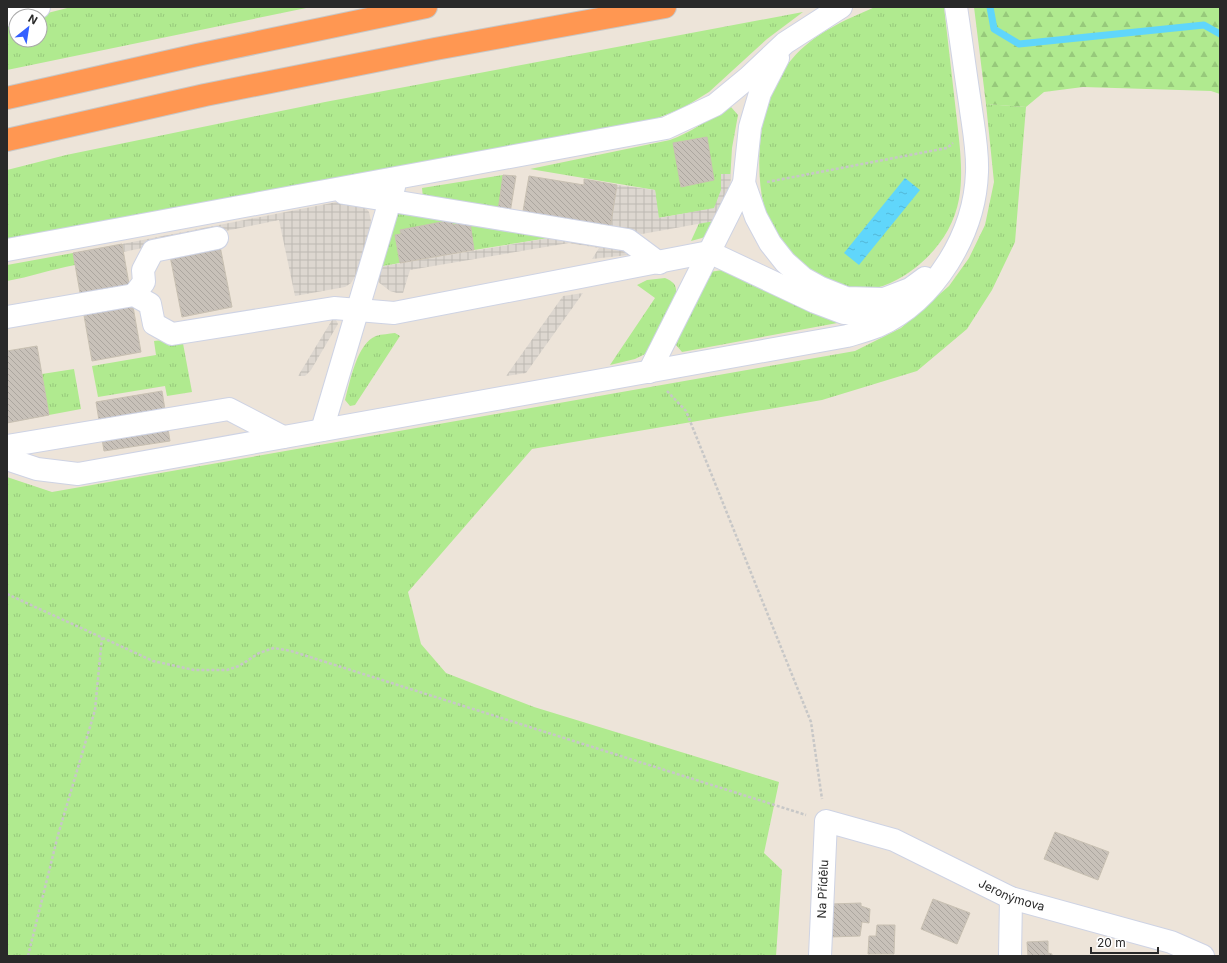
<svg xmlns="http://www.w3.org/2000/svg" width="1227" height="963" font-family="Inter,sans-serif">
<style>
.grass{fill:url(#grass-tufts)}
.forest{fill:url(#forest-firs)}
.plaza{fill:url(#plaza-grid)}
.water{fill:url(#water-ripples)}
.lines{fill:none;stroke-linecap:round;stroke-linejoin:round}
.stream{stroke:#60d6fb;stroke-width:7}
.building{fill:url(#building-back-hatch);stroke:#c8c0b2}
.minor-casing{stroke:#ced3e4;stroke-width:24}
.highway-casing{stroke:#c7c7c7;stroke-width:24}
.path{stroke:#c7c7c7;stroke-width:2.5;stroke-dasharray:3 2;stroke-linecap:butt}
.minor{stroke:#fff;stroke-width:22}
.highway{stroke:#ff9752;stroke-width:22}
.labels{text-anchor:middle;stroke-width:4;stroke-linejoin:round;paint-order:stroke}
.street-label{font-size:12px;fill:#292929;stroke:#fff}
</style>
<defs>
<pattern id="grass-tufts" width="24" height="20" patternUnits="userSpaceOnUse"><rect width="24" height="20" fill="#b0ea8f"/><path d="M3 7l-1-3M5 7V3M7 7l1-3M15 17l-1-3M17 17v-4M19 17l1-3" fill="none" stroke="#97c97b"/></pattern>
<pattern id="forest-firs" width="22" height="20" patternUnits="userSpaceOnUse"><rect width="22" height="20" fill="#b0ea8f"/><path d="M5 1l3.5 6h-7zM16 11l3.5 6h-7z" fill="#97c97b"/></pattern>
<pattern id="plaza-grid" width="8" height="8" patternUnits="userSpaceOnUse"><rect width="8" height="8" fill="#ddd7d0"/><path d="M0 4h8M4 0v8" fill="none" stroke="#beb9b3"/></pattern>
<pattern id="water-ripples" width="26" height="14" patternUnits="userSpaceOnUse"><rect width="26" height="14" fill="#60d6fb"/><path d="M2 4q2-2 4 0t4 0M15 11q2-2 4 0t4 0" fill="none" stroke="#53b8d7"/></pattern>
<pattern id="building-back-hatch" width="6" height="6" patternUnits="userSpaceOnUse"><rect width="6" height="6" fill="#c8c1b9"/><path d="M-1 5l2 2M0 0l6 6M5-1l2 2" fill="none" stroke="#aca69f"/></pattern>
</defs>
<rect width="100%" height="100%" fill="#ede4d9"/>
<path class="grass" d="M71,7H311L7,70V23L16,21V40H40V16H36Z
M875,7H944C948,42 952,77 956,112C959,140 964,171 959,199C954,227 937,251 915,268C898,281 877,292 855,289C823,286 784,252 771,225C753,190 757,121 774,86C778,77 786,66 792,59C814,33 845,20 875,7Z
M803,12L767,39L709,92L683,108L645,123L7,239V170L66,155L325,102Z
M986,104L1026,107L1015,242L992,290L967,329L917,371L822,400L532,449L408,592L421,644L446,673L534,707L779,782L764,853L782,870L776,956H7V477L52,492L855,351L901,328L949,286L969,258L985,225L994,182Z
M723,106L731,107L738,115L732,148L730,182L713,232L702,238L691,241L705,210L658,218L655,190L530,169L670,140C691,132 707,122 723,106Z
M503,175L498,211L423,198L422,188Z
M405,208L567,235L474,250L470,222L453,225L452,220L401,230V234L395,236L400,263L378,267L396,215Z
M73,253L75,265C52,269 30,277 7,281V265Z
M722,270L848,321L682,352L676,345L702,281L710,272Z
M665,278C674,282 677,285 676,295L647,353L635,359L610,365L655,298L637,285L647,280Z
M395,333L400,336L355,405L350,406L345,400C350,382 357,343 376,336C382,334 389,334 395,333Z
M182,338L192,392L167,396L165,386L98,397L92,366L156,355L154,341Z
M74,369L81,409L49,415L42,374Z"/>
<path class="forest" d="M974,7H1220V94L1211,91L1083,87L1044,92L1026,107L986,104Z"/>
<path class="plaza" d="M721,174H731L730,190L720,220L642,234L610,229L617,185L655,190L659,218L714,208L721,190Z
M342,201L366,208L369,212L372,226L356,275L351,283L345,287L295,296L279,220L123,252L122,244Z
M567,235L631,251L628,255L592,259L599,248L569,243L410,270L403,293H397L390,291L377,281L378,267Z
M583,293L526,373L506,376L563,296Z
M332,320H336L338,324L311,370L305,376H298Z"/>
<path class="water" d="M905,178L920,190L859,265L844,253Z"/>
<g class="lines">
<path class="stream" d="M990,7L994,29L1019,44L1204,25L1220,34"/>
</g>
<path class="building" d="M707,137L714,180L681,187L673,143Z
M503,175L516,176L510,213L498,211Z
M529,176L584,185V179L617,185L610,229L522,217Z
M452,220L453,225L470,222L474,250L400,263L395,235L401,234L400,230Z
M122,244L141,352L92,361L73,253Z
M220,246L232,307L182,317L170,256Z
M37,346L49,415L7,423V351Z
M162,391L170,441L104,451L96,402Z
M1055,832L1109,852L1098,880L1044,859Z
M933,899L970,913L957,944L921,929Z
M861,903V906L870,909L869,923L862,922L860,936L830,937L831,904Z
M877,925H895L894,954H868L869,936H876Z
M1048,941V953L1052,954V956H1028L1027,942Z"/>
<g class="lines">
<g class="minor-casing">
<g id="minor">
<path d="M7,15L39,7"/>
<path d="M744,183L756,217L770,243L785,262L803,278L821,288L846,298L884,299L910,289L925,278"/>
<path d="M344,193L628,240L659,263"/>
<path d="M7,250L666,128L715,105L749,77L785,43L841,7"/>
<path d="M134,295L144,282L143,270L153,251L217,238"/>
<path d="M7,317L134,295L150,304L154,324L172,334L334,308L394,313L709,252L815,302L844,313L872,314L893,311"/>
<path d="M649,372L744,183L750,127L760,93L778,58"/>
<path d="M322,430L394,187"/>
<path d="M7,446L229,409L283,437"/>
<path d="M7,459L37,469L78,474L847,336C857,333 868,330 878,326C935,300 975,234 977,172C978,149 973,126 970,103C965,71 961,39 956,7"/>
<path id="s1" d="M820,956L826,821L894,840L1011,898L1171,942L1203,956"/>
<path d="M1010,956L1011,898"/>
</g>
</g>
<g class="highway-casing">
<path id="highway" d="M7,98L197,55L426,7
M7,140L205,95L435,49L665,7"/>
</g>
<path class="path" d="M767,182L947,148L953,143
M667,391L686,411L811,722L822,799
M7,594L153,661L194,670H227L239,666L259,653L274,648L291,651L806,815
M28,956L58,835L95,710L102,637"/>
<use href="#minor" class="minor"/>
<use href="#highway" class="highway"/>
</g>
<g class="labels">
<g class="street-label">
<text dy="4" stroke="none"><textPath href="#s1" startOffset="67">Na Přídělu</textPath></text>
<text dy="4" stroke="none"><textPath href="#s1" startOffset="336">Jeronýmova</textPath></text>
</g>
</g>
<rect width="1227" height="963" fill="none" stroke="#292929" stroke-width="16"/>
<g transform="translate(28 28) rotate(30)"><circle r="19" fill="#ffffff" stroke="#a9a9a9"/>
<path d="M0-3L7 15L0 10L-7 15Z" fill="#3460ff"/>
<text y="-6" font-size="11" font-weight="bold" text-anchor="middle" fill="#292929">N</text>
</g>
<path d="M1091 947v6h67v-6" fill="none" stroke="#292929" stroke-width="2"/>
<text x="1097" y="947" font-size="12" fill="#292929" stroke="#ffffff" stroke-width="3" paint-order="stroke">20 m</text>
</svg>
